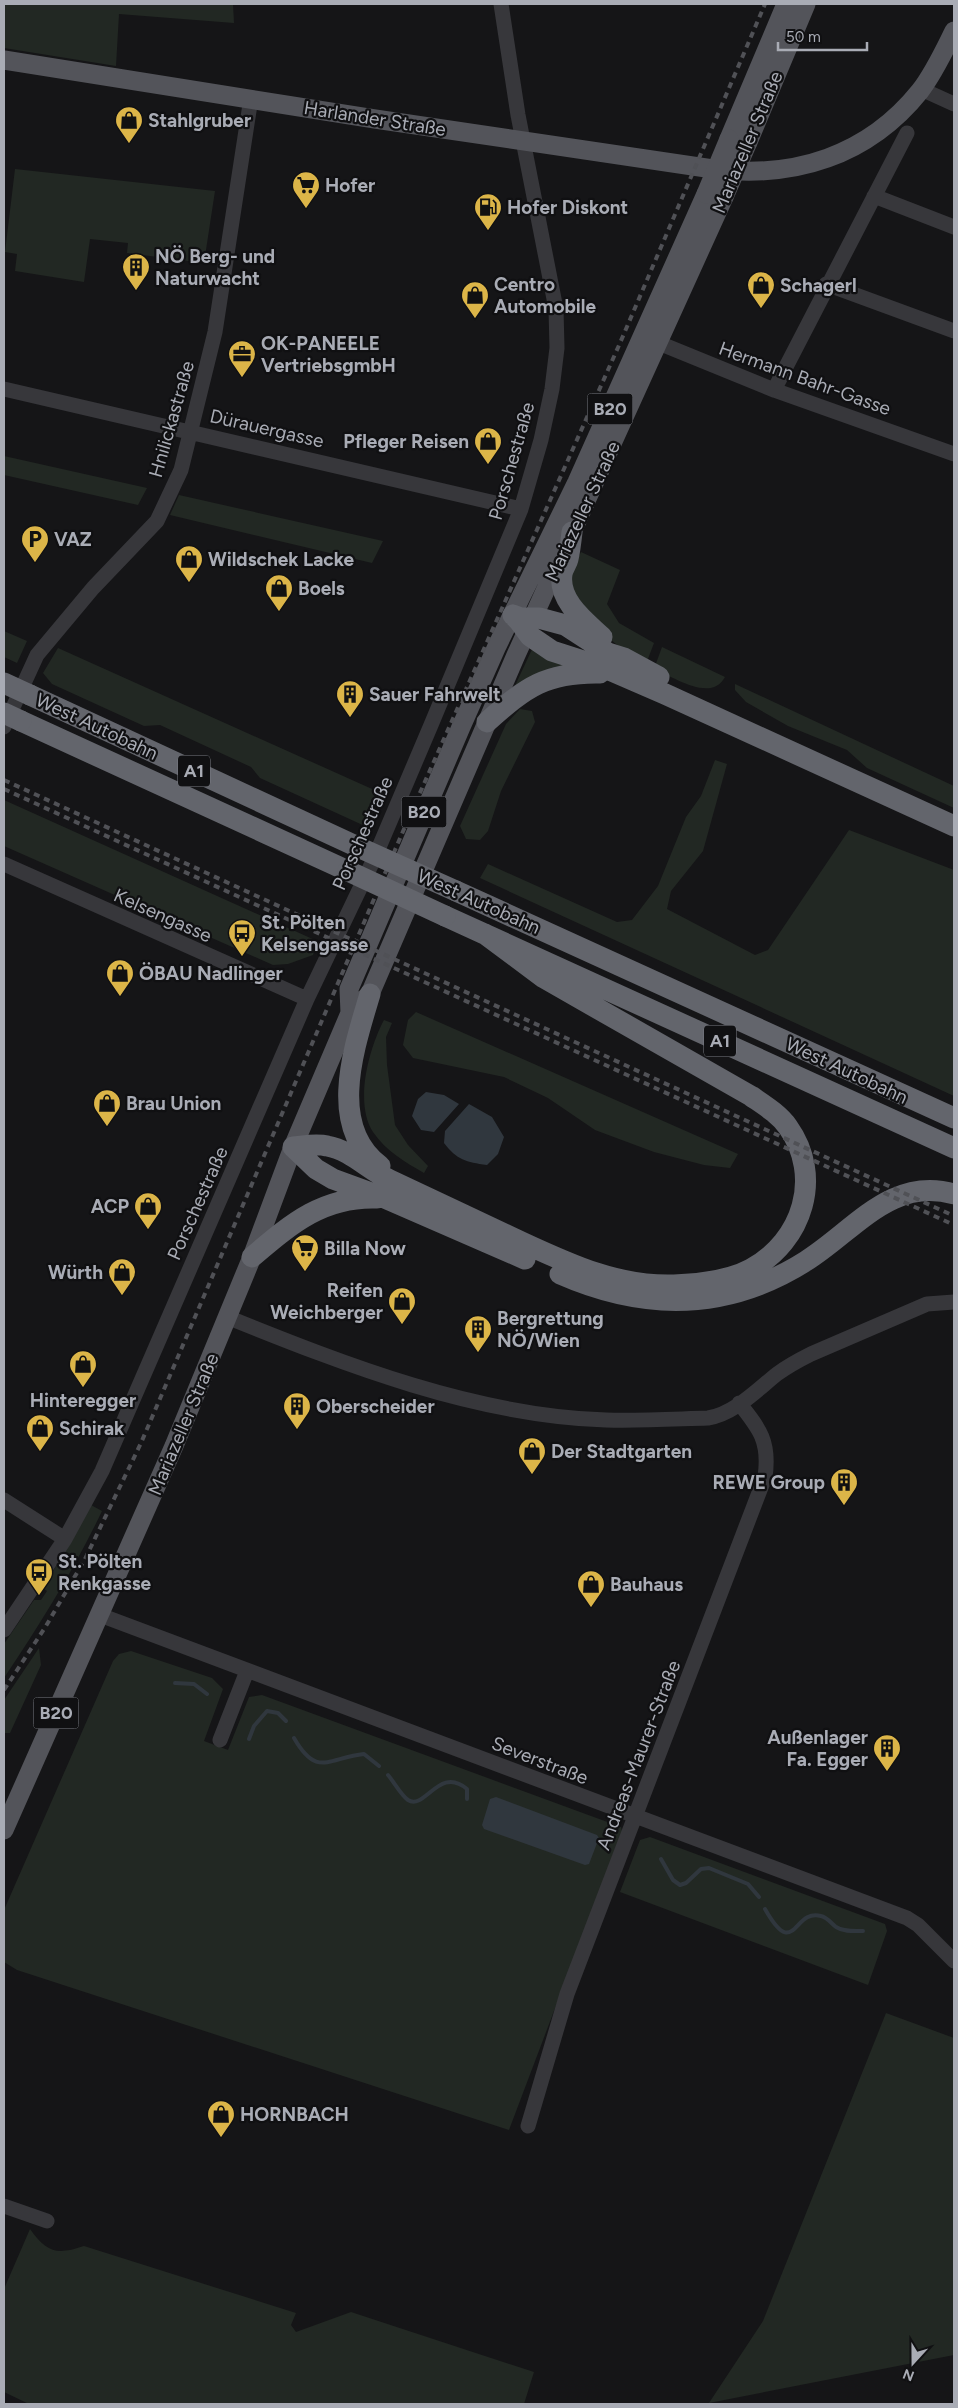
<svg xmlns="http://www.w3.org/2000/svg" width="958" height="2408" font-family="Figtree,sans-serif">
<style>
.green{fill:#222823}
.water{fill:#30373e}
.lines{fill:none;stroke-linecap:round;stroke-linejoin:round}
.stream{stroke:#30373e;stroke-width:4}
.minor{stroke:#37373b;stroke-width:15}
.major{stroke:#53545a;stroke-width:19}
.highway{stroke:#63656c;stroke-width:21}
.rail{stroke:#505156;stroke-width:4;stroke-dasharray:6 5;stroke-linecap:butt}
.major-bridge{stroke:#53545a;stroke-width:19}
.highway-bridge{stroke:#63656c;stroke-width:21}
.labels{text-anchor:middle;stroke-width:4.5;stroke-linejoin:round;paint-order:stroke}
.shield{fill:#101012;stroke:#7b7d84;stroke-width:1}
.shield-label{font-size:18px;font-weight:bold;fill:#a9acb5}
.street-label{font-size:19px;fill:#a9acb5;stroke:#101012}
.poi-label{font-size:19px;font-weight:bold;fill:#a9acb5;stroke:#101012;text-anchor:start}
</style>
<rect width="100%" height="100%" fill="#151517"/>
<path class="green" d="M4,4H233L234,23L119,14L116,66L4,48Z
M15,169L215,191L204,263L127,253L128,243L90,239L84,282L15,271L17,254L5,252Z
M4,456L147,488L138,505L4,475Z
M179,495L383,541L372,563L170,515Z
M581,552L620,570L607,604L619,623L654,643L646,664C617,646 571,616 571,577C571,569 578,559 581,552Z
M4,631L27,641L17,663L4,657Z
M534,645L589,668L513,690Z
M662,647L725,677C711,703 674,677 654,669Z
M58,648L381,793L367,827L260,778L251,767L160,725L144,726L52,684L43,673Z
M735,684L954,786V808L867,768L847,750L788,726L746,702L735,690Z
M520,709L532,711L535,722L501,791L488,831L480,840L466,839L460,826L506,724Z
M715,760L727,764L703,851L671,891L667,909L755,955L768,950L849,830L954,870V1096L480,878L488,864L617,922L632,920L658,886L686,817L701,796Z
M4,800L317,941L313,955L288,964L273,965L4,846Z
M416,1012L738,1154L730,1168L704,1165L654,1152L595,1130L548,1098L504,1077L413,1058L403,1045L408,1020Z
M384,1020L392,1023L386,1037L387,1065L395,1125L408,1145L428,1166L424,1173C405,1162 386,1151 373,1132C354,1103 369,1048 384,1020Z
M91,1505L102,1511C74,1570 40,1624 4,1678V1644L34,1600H41L47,1591L44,1589L45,1585Z
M39,1648L41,1665L10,1733H4V1700Z
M131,1651L212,1678L223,1689L204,1741L228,1750L249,1697L262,1695L621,1827L622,1831L509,2130L17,1970L4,1962V1910L113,1661L119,1654Z
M650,1837L885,1924L887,1931L868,1985L620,1892L640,1840Z
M886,2013L954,2038V2355L709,2403L763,2321Z
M30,2229C47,2253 57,2255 84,2246L296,2313L291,2325L296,2332L351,2312L534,2372L524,2404H29L4,2392V2289Z"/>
<path class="water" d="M426,1092L444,1095L459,1104L434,1132L421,1130L412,1116L418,1099Z
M469,1104L492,1117L504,1137L498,1154L487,1165C466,1162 457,1160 444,1143L445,1131Z
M496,1797L597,1835L599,1838L589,1864L585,1865L484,1829L482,1825L490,1799Z"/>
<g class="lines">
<path class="stream" d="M175,1683L194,1684L207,1694
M294,1738C317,1778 328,1758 364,1754L379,1766
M249,1739L254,1726L267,1711L278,1713L286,1721
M388,1775C394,1782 401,1795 408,1800C425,1811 439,1765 467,1789V1799
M661,1859L673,1880L680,1885L686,1883L701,1869L709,1868L748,1884L759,1897
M765,1909C795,1962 793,1908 821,1916C827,1917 832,1924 836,1927C844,1932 854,1931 863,1931"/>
<path class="minor" d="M921,89L954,104
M874,196L954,227
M826,284L954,331
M649,339L774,390L954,454
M4,389L521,509
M774,390L907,133
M4,727L37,655L93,588L157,521L181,470L215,332L251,98
M4,864L307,999
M227,1317C346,1365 476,1416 606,1420C640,1421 674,1419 708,1418C734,1414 757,1390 777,1374C788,1366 799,1360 811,1354L927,1304L954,1302
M4,1500L65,1539
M100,1615L907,1918L918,1925L954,1961
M4,1630L65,1539L102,1471L307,999L374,859L431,725L521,509L541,440L552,389L557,348L556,309L518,115L501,4
M220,1740L247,1671
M528,2126L567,1994L765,1477C770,1442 760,1429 739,1403
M4,2206L47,2221"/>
<path class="major" d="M4,60L375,119L713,169C794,179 868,156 920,91C934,73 944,51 954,31
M729,139L786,4
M748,142L806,4
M350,1013L349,989L461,727L497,646L577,482L706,194
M4,1830L174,1446L252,1257L293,1147L350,1013L370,994L516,655L724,197"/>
<path class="highway" d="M572,532C571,541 570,550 568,559C567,564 563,568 562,574C558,601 585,621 602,637
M513,615L519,621L530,636L552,651L605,668L665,694L954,826
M513,615L521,618H539L565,625L608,653L624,658L659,677
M30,695L358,847
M21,721L348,871
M487,722C526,687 546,672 600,673
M456,891L954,1118
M445,916L954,1148
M370,994C355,1045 326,1126 380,1166
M293,1147C304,1146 316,1143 327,1146C351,1150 368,1170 390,1180C431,1199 472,1219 513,1238C565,1262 615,1287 674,1285C699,1284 729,1281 751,1269C803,1241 823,1176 788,1127C779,1114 764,1105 751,1096L544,978L485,934
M293,1147L316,1169L333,1179L385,1198L525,1259
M252,1257C291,1224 323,1196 377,1198
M560,1274C644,1311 727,1311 806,1261C854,1231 891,1176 954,1194"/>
<path class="rail" d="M4,780L954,1216
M4,789L954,1225
M4,1690L46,1626L85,1559L141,1443L407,822L620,343L765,4"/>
<path class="major-bridge" d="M706,194L729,139
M724,197L748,142"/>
<path class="highway-bridge" d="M4,683L30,695
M4,713L21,721
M358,847L456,891
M348,871L445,916"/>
</g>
<defs>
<g id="shop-pin" transform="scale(1.4375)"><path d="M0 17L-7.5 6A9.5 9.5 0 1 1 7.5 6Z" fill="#dcb548" stroke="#101012"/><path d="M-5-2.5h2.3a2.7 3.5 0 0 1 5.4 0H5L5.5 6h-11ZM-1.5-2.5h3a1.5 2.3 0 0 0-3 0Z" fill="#111"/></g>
<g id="supermarket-pin" transform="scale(1.4375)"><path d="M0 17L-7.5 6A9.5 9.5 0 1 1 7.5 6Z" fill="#dcb548" stroke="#101012"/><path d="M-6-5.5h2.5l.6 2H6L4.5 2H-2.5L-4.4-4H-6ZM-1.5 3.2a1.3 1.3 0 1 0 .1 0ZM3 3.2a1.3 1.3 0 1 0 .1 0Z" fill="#111"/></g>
<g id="fuel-pin" transform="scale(1.4375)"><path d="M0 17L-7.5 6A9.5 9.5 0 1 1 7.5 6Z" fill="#dcb548" stroke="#101012"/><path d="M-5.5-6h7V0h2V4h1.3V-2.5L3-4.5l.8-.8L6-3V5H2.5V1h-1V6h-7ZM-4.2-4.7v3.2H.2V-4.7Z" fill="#111"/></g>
<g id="building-pin" transform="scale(1.4375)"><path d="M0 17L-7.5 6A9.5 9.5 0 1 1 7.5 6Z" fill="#dcb548" stroke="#101012"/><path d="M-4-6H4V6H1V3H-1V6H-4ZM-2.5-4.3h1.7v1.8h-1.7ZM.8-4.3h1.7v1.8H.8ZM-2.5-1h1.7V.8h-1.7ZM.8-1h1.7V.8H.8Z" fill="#111"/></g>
<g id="office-pin" transform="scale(1.4375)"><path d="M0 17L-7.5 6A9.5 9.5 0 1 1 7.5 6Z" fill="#dcb548" stroke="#101012"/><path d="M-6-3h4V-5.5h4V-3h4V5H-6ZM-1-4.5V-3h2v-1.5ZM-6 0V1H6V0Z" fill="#111"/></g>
<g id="parking-pin" transform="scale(1.4375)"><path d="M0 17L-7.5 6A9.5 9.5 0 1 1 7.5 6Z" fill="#dcb548" stroke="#101012"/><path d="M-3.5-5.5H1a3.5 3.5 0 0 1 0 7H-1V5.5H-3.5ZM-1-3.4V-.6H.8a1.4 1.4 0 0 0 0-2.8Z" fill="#111"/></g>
<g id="bus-pin" transform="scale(1.4375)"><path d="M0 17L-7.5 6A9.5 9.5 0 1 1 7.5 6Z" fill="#dcb548" stroke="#101012"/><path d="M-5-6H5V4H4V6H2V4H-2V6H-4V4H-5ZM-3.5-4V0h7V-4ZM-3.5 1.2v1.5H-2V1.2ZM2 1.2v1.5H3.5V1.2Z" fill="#111"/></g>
</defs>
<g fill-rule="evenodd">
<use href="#shop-pin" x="129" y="120"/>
<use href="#supermarket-pin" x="306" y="185"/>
<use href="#fuel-pin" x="488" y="207"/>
<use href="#building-pin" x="136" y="267"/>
<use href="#shop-pin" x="761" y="285"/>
<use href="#shop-pin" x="475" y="295"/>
<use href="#office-pin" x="242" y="354"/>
<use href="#shop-pin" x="488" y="441"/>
<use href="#parking-pin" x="35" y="539"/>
<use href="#shop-pin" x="189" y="559"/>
<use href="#shop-pin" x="279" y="588"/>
<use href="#building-pin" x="350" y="694"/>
<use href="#bus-pin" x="242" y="933"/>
<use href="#shop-pin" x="120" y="973"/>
<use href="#shop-pin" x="107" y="1103"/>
<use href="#shop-pin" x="148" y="1206"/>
<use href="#supermarket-pin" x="305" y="1248"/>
<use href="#shop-pin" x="122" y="1272"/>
<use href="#shop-pin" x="402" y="1301"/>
<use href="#building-pin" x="478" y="1329"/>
<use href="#shop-pin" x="83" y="1364"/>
<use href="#building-pin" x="297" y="1406"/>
<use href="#shop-pin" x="40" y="1428"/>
<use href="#shop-pin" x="532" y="1451"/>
<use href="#building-pin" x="844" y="1482"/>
<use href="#bus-pin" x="39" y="1572"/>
<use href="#shop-pin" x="591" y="1584"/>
<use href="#building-pin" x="887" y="1748"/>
<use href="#shop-pin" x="221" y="2114"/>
</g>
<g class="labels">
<g class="shield">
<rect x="587.5" y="393.5" width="45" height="31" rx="4"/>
<rect x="178" y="755.5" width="32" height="31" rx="4"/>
<rect x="401.5" y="796.5" width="45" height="31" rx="4"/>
<rect x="704" y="1025.5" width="32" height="31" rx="4"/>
<rect x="33.5" y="1697.5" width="45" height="31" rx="4"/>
</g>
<g class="shield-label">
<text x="610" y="415">B20</text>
<text x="194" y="777">A1</text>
<text x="424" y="818">B20</text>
<text x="720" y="1047">A1</text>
<text x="56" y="1719">B20</text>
</g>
<g class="street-label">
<text transform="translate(375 118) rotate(9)" y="7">Harlander Straße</text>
<text transform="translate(747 142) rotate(-67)" y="7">Mariazeller Straße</text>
<text transform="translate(805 378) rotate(20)" y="7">Hermann Bahr-Gasse</text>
<text transform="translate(171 419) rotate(-74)" y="7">Hnilickastraße</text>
<text transform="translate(267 428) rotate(13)" y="7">Dürauergasse</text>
<text transform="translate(511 461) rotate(-74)" y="7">Porschestraße</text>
<text transform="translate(582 511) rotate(-65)" y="7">Mariazeller Straße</text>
<text transform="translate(97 726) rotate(25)" y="7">West Autobahn</text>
<text transform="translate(362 833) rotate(-66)" y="7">Porschestraße</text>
<text transform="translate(479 901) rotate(24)" y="7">West Autobahn</text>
<text transform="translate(163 915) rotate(24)" y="7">Kelsengasse</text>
<text transform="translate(847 1070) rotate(25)" y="7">West Autobahn</text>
<text transform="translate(197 1203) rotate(-66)" y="7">Porschestraße</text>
<text transform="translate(183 1424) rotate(-67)" y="7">Mariazeller Straße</text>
<text transform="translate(638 1755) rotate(-69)" y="7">Andreas-Maurer-Straße</text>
<text transform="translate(540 1760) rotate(21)" y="7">Severstraße</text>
</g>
<g class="poi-label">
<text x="148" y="127">Stahlgruber</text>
<text x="325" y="192">Hofer</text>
<text x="507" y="214">Hofer Diskont</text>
<text x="155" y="263">NÖ Berg- und<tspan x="155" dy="22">Naturwacht</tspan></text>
<text x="494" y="291">Centro<tspan x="494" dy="22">Automobile</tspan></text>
<text x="780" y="292">Schagerl</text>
<text x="261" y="350">OK-PANEELE<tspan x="261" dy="22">VertriebsgmbH</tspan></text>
<text x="469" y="448" text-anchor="end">Pfleger Reisen</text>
<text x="54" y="546">VAZ</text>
<text x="208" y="566">Wildschek Lacke</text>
<text x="298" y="595">Boels</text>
<text x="369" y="701">Sauer Fahrwelt</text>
<text x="261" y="929">St. Pölten<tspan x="261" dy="22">Kelsengasse</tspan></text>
<text x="139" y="980">ÖBAU Nadlinger</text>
<text x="126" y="1110">Brau Union</text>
<text x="129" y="1213" text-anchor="end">ACP</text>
<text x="324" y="1255">Billa Now</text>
<text x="103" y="1279" text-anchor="end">Würth</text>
<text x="383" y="1297" text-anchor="end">Reifen<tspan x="383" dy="22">Weichberger</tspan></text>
<text x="497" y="1325">Bergrettung<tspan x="497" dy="22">NÖ/Wien</tspan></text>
<text x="83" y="1407" text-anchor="middle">Hinteregger</text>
<text x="316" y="1413">Oberscheider</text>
<text x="59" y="1435">Schirak</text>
<text x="551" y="1458">Der Stadtgarten</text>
<text x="825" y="1489" text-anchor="end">REWE Group</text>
<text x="58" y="1568">St. Pölten<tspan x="58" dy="22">Renkgasse</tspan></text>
<text x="610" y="1591">Bauhaus</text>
<text x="868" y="1744" text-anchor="end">Außenlager<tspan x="868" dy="22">Fa. Egger</tspan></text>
<text x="240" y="2121">HORNBACH</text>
</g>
</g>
<rect width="958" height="2408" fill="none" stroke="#a9acb5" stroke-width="10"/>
<g transform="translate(913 2363) rotate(201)" stroke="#101012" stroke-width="4" paint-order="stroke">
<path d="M0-4L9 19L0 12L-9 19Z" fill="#a9acb5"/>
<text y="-8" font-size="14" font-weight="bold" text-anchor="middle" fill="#a9acb5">N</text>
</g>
<path d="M778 42v8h89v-8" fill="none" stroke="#a9acb5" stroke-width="2.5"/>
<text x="786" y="42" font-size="15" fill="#a9acb5" stroke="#101012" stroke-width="4" paint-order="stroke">50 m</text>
</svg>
